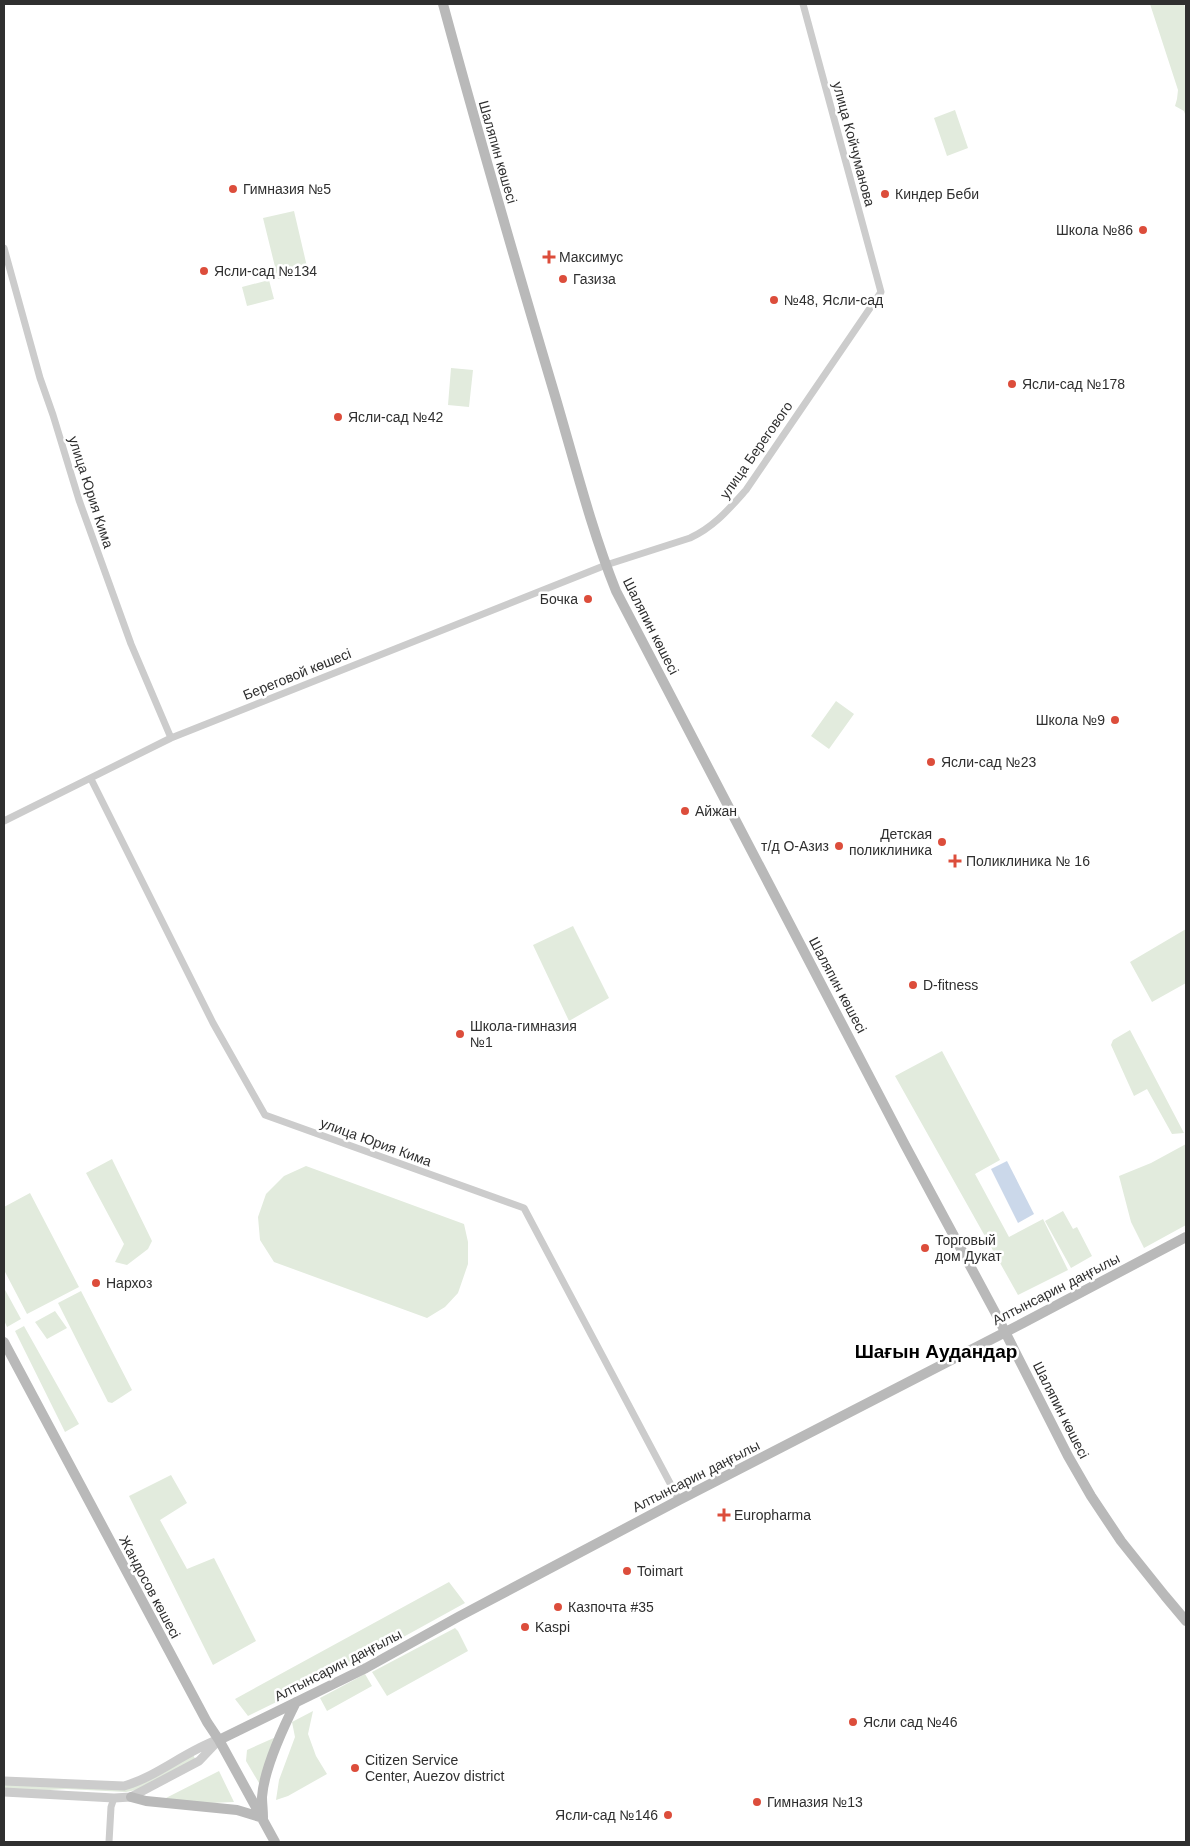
<svg xmlns="http://www.w3.org/2000/svg" width="1190" height="1846" font-family="Arial,sans-serif">
<style>
.green{fill:#e2ebdd}
.water{fill:#cbd8ea}
.lines{fill:none;stroke-linecap:round;stroke-linejoin:round}
.minor{stroke:#ccc;stroke-width:7}
.tertiary{stroke:#ccc;stroke-width:9}
.secondary{stroke:#b9b9b9;stroke-width:10}
.poi-dot{fill:#dc4d3b;stroke:#fff;stroke-width:2}
.labels{text-anchor:middle;stroke-width:5;stroke-linejoin:round;paint-order:stroke}
.street-label{font-size:14px;fill:#2f2f2f;stroke:#fff}
.poi-label{font-size:14px;fill:#2f2f2f;stroke:#fff;text-anchor:start}
.district-label{font-size:19px;font-weight:bold;fill:#000;stroke:#fff}
</style>
<rect width="100%" height="100%" fill="#fff"/>
<path class="green" d="M1150,4H1184L1186,12V117L1184,111L1175,106L1177,99L1178,90Z
M955,110L968,148L947,156L934,118Z
M294,211L308,271L278,279L263,218Z
M269,280L274,299L247,306L242,287Z
M451,368L473,370L469,407L448,405Z
M836,701L854,714L829,749L811,736Z
M573,926L609,998L569,1021L533,945Z
M1186,929V983L1152,1002L1130,962Z
M1130,1030L1184,1133L1172,1134L1147,1089L1134,1096L1111,1045L1113,1040Z
M942,1051L1000,1160L975,1174L1009,1237L1043,1219L1068,1270L1018,1295L895,1076Z
M1186,1144V1225L1144,1248L1131,1222L1119,1176L1151,1163Z
M112,1159L152,1241L148,1249L127,1265L115,1262L124,1244L86,1173Z
M306,1166L464,1224L468,1242V1264L458,1293L445,1307L427,1318L274,1262L260,1240L258,1217L266,1194L284,1176Z
M30,1193L79,1287L27,1314L4,1270V1207Z
M1063,1211L1073,1229L1077,1227L1092,1256L1071,1268L1045,1221Z
M4,1288L21,1319L7,1327L4,1320Z
M81,1291L132,1390L112,1403L108,1402L58,1303Z
M55,1311L67,1328L47,1339L35,1322Z
M24,1326L79,1424L65,1432L15,1331Z
M171,1475L187,1503L160,1520L187,1569L214,1558L256,1641L213,1665L129,1496Z
M449,1582L465,1603L358,1662L248,1716L235,1699Z
M455,1628L458,1631L468,1651L387,1696L372,1672Z
M365,1674L372,1686L327,1711L320,1698Z
M313,1711L308,1734L316,1756L327,1774L288,1796L276,1800L279,1780L295,1737L292,1722Z
M276,1737L262,1788L246,1761L247,1750Z
M193,1754L195,1759L136,1790L126,1792L66,1789L33,1791L4,1789V1782L116,1788Z
M219,1771L234,1802L210,1803L164,1799Z"/>
<path class="water" d="M1007,1161L1034,1214L1018,1223L991,1169Z"/>
<g class="lines">
<path class="minor" d="M4,248L40,378L53,415L79,500L131,644L171,738
M91,779L213,1023L265,1115L524,1208L679,1500
M4,821L171,738L606,565L690,538C714,527 729,509 746,490L881,292L803,4
M109,1842L111,1807L114,1798"/>
<path class="tertiary" d="M4,1781L124,1786C158,1776 184,1752 217,1740
M4,1792L114,1798L131,1797L199,1761L219,1740"/>
<path class="secondary" d="M443,4C478,133 515,261 553,389C573,456 590,526 616,591L905,1145L996,1314L1068,1456L1091,1496L1121,1541L1165,1596L1186,1621
M4,1342L207,1722L219,1740L275,1842
M219,1740L366,1668L458,1617L679,1500L1023,1323L1186,1237
M131,1797L146,1801L237,1810L263,1818
M263,1817C263,1810 262,1804 262,1797C264,1768 283,1728 296,1702"/>
</g>
<g class="poi-dot">
<circle cx="233" cy="189" r="5"/>
<circle cx="885" cy="194" r="5"/>
<circle cx="1143" cy="230" r="5"/>
<path d="M546.5 249.5h5v5h5v5h-5v5h-5v-5h-5v-5h5z"/>
<circle cx="204" cy="271" r="5"/>
<circle cx="563" cy="279" r="5"/>
<circle cx="774" cy="300" r="5"/>
<circle cx="1012" cy="384" r="5"/>
<circle cx="338" cy="417" r="5"/>
<circle cx="588" cy="599" r="5"/>
<circle cx="1115" cy="720" r="5"/>
<circle cx="931" cy="762" r="5"/>
<circle cx="685" cy="811" r="5"/>
<circle cx="942" cy="842" r="5"/>
<circle cx="839" cy="846" r="5"/>
<path d="M952.5 853.5h5v5h5v5h-5v5h-5v-5h-5v-5h5z"/>
<circle cx="913" cy="985" r="5"/>
<circle cx="460" cy="1034" r="5"/>
<circle cx="925" cy="1248" r="5"/>
<circle cx="96" cy="1283" r="5"/>
<path d="M721.5 1507.5h5v5h5v5h-5v5h-5v-5h-5v-5h5z"/>
<circle cx="627" cy="1571" r="5"/>
<circle cx="558" cy="1607" r="5"/>
<circle cx="525" cy="1627" r="5"/>
<circle cx="853" cy="1722" r="5"/>
<circle cx="355" cy="1768" r="5"/>
<circle cx="757" cy="1802" r="5"/>
<circle cx="668" cy="1815" r="5"/>
</g>
<g class="labels">
<g class="street-label">
<text transform="translate(854 144) rotate(75)" y="5">улица Койчуманова</text>
<text transform="translate(498 152) rotate(74)" y="5">Шаляпин көшесі</text>
<text transform="translate(756 450) rotate(-55)" y="5">улица Берегового</text>
<text transform="translate(91 492) rotate(72)" y="5">улица Юрия Кима</text>
<text transform="translate(651 626) rotate(63)" y="5">Шаляпин көшесі</text>
<text transform="translate(297 674) rotate(-22)" y="5">Береговой көшесі</text>
<text transform="translate(838 985) rotate(62)" y="5">Шаляпин көшесі</text>
<text transform="translate(376 1142) rotate(20)" y="5">улица Юрия Кима</text>
<text transform="translate(1056 1289) rotate(-27)" y="5">Алтынсарин даңғылы</text>
<text transform="translate(1061 1410) rotate(63)" y="5">Шаляпин көшесі</text>
<text transform="translate(696 1476) rotate(-27)" y="5">Алтынсарин даңғылы</text>
<text transform="translate(150 1587) rotate(62)" y="5">Жандосов көшесі</text>
<text transform="translate(338 1665) rotate(-27)" y="5">Алтынсарин даңғылы</text>
</g>
<g class="poi-label">
<text x="243" y="194">Гимназия №5</text>
<text x="895" y="199">Киндер Беби</text>
<text x="1133" y="235" text-anchor="end">Школа №86</text>
<text x="559" y="262">Максимус</text>
<text x="214" y="276">Ясли-сад №134</text>
<text x="573" y="284">Газиза</text>
<text x="784" y="305">№48, Ясли-сад</text>
<text x="1022" y="389">Ясли-сад №178</text>
<text x="348" y="422">Ясли-сад №42</text>
<text x="578" y="604" text-anchor="end">Бочка</text>
<text x="1105" y="725" text-anchor="end">Школа №9</text>
<text x="941" y="767">Ясли-сад №23</text>
<text x="695" y="816">Айжан</text>
<text x="932" y="839" text-anchor="end">Детская<tspan x="932" dy="16">поликлиника</tspan></text>
<text x="829" y="851" text-anchor="end">т/д О-Азиз</text>
<text x="966" y="866">Поликлиника № 16</text>
<text x="923" y="990">D-fitness</text>
<text x="470" y="1031">Школа-гимназия<tspan x="470" dy="16">№1</tspan></text>
<text x="935" y="1245">Торговый<tspan x="935" dy="16">дом Дукат</tspan></text>
<text x="106" y="1288">Нархоз</text>
<text x="734" y="1520">Europharma</text>
<text x="637" y="1576">Toimart</text>
<text x="568" y="1612">Казпочта #35</text>
<text x="535" y="1632">Kaspi</text>
<text x="863" y="1727">Ясли сад №46</text>
<text x="365" y="1765">Citizen Service<tspan x="365" dy="16">Center, Auezov district</tspan></text>
<text x="767" y="1807">Гимназия №13</text>
<text x="658" y="1820" text-anchor="end">Ясли-сад №146</text>
</g>
<g class="district-label">
<text x="936" y="1358">Шағын Аудандар</text>
</g>
</g>
<rect width="1190" height="1846" fill="none" stroke="#2f2f2f" stroke-width="10"/>
</svg>
